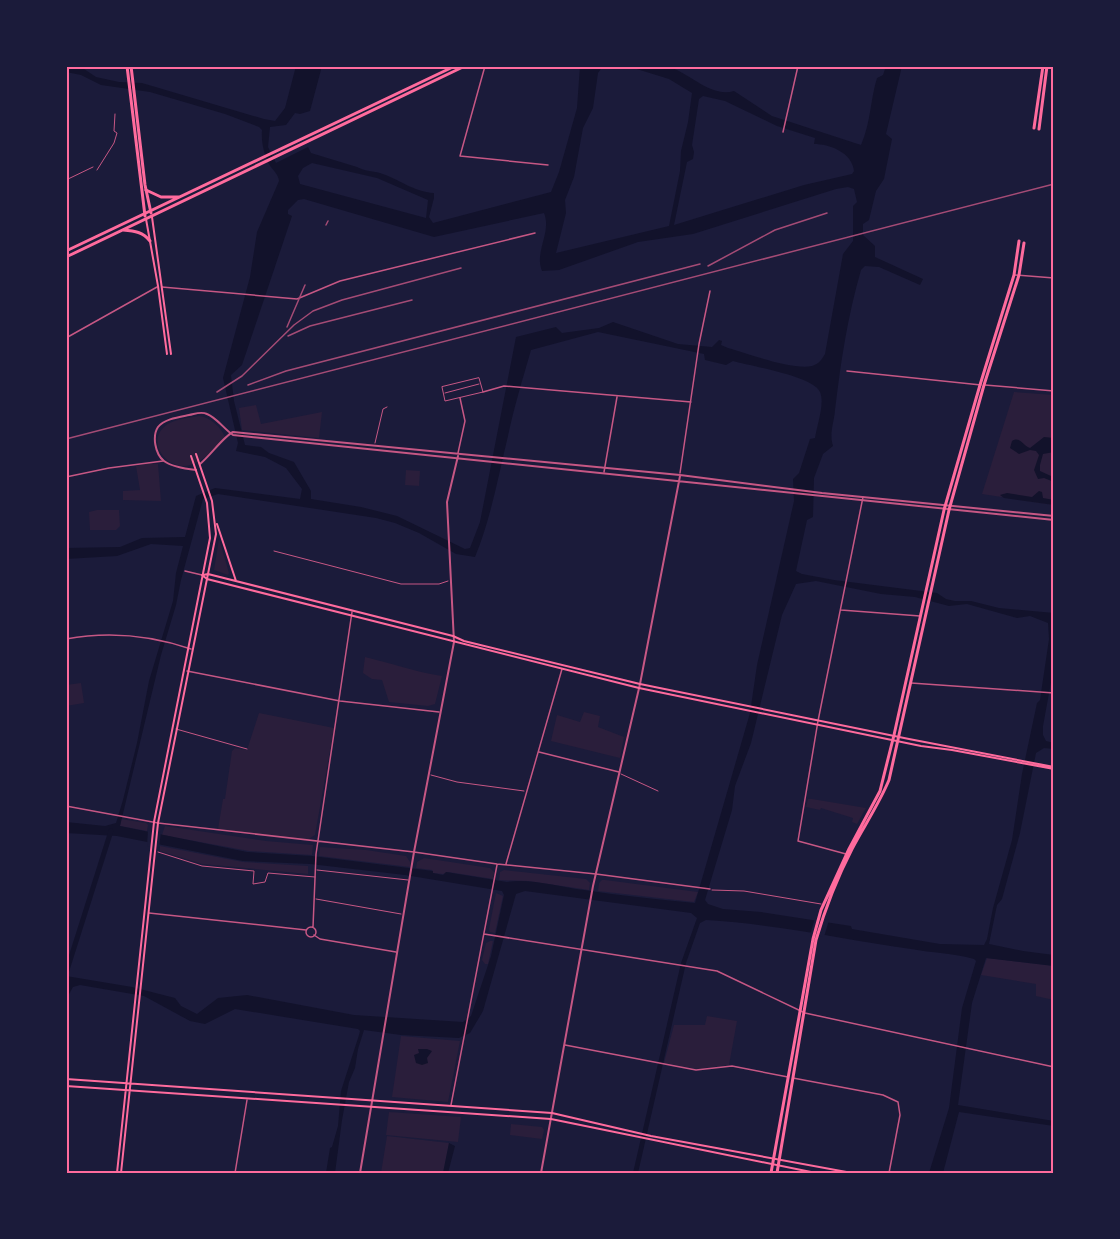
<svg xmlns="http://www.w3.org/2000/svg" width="1120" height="1239" font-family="Jost,sans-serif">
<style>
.green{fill:#2a1e3b}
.water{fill:#12122b;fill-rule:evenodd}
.pier{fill:#1b1b3a}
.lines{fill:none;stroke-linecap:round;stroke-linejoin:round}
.river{stroke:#12122b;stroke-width:5}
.service{stroke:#c65784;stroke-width:1}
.minor{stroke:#c65784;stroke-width:1.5}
.tertiary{stroke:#c65784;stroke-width:2}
.secondary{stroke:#ff6b9d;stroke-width:2}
.primary{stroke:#ff6b9d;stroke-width:3}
.trunk{stroke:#ff6b9d;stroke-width:3}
.rail{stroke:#a44b75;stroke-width:1.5}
.neatline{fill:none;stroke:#ff6b9d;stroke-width:2}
</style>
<rect width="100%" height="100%" fill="#1b1b3a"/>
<path class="green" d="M1014,392L1054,395V505L982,494Z
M256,405L261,424L322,412L319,438L242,430L239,408Z
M199,416C210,417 221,427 225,437C214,449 201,465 184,466C164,466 148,442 164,427C172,419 189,418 199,416Z
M150,463L158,464L161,501L123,500V491L140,490L136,466Z
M406,470L420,471L419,486L405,485Z
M97,510H119L120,526L116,530H90L89,512Z
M219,539L229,573L228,575L214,570Z
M365,657C391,663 415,672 442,676L435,704L428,706L389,702L382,680L372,679L363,673Z
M81,683L84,703L66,706V685Z
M584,712L600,716L598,727L624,737L620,758L551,741L557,715L580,722Z
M259,713L334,728L315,835L307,840L218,829L223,799H225L232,751L235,748L247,750Z
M808,799H812L866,808L857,824L852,822L853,818L821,808L820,810L806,807Z
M121,819L146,823L148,825L147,831L120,826Z
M165,826L266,841L313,845L312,855L249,851L162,835Z
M160,846L243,862L308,866V874L202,864L160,851Z
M320,847L366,850L406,856L410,862V867L319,856Z
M424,858L490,868L494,872L493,879L448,872L443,874L433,873L432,870L416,868L417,862Z
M504,870L586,879L590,883L589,890L528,881L499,880L500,872Z
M602,880H605L698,892L694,902L598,891L599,883Z
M496,893L503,896L495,933L490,932L489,929Z
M490,941H493L488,964H485L482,960L486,943Z
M987,958L1054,966V1000L1036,996V984L981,975Z
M707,1016L737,1021L729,1065L696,1069L664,1063L674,1025H705Z
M401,1036L460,1041L448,1102L392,1097Z
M389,1112L461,1117L458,1142L386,1135Z
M511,1124L542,1127L544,1130L542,1139L510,1135Z
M387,1136L449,1143L443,1173H381Z"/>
<path class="water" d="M66,66L84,69L96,77L119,82L142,83L264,119L275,121L285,108L296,66H322L310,111L300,114L295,113L286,125L270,127L268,147L276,163L308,147L311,153L357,167C364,171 372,171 380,173C399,179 414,192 434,193V198L429,217L433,223L551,192L559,172L577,108L580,66H603L598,73L593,108L583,128L574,177L565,200L566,213L556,253L669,226L680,171L681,151L688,122L692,93L669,79L627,66C640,66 656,64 669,67C690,73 711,98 734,91L772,116L861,145C871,122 870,101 877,78L883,75L886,66H902L886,134L892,139L884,179L876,191L869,220L863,224V235L875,246V257L923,279L920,285L879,267L865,266L861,270C847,319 841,360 835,410C834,423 829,433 833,446L823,454L814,478L813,517L807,520L796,571L802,574L834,580L937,593L946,599L955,601H971L999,608L1054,613V666L1043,726V735L1046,741L1054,743V749L1044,748L1036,753L1020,833L1002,899L997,905L989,944L1023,951L1054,955V966L986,958L972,1003L958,1105L1054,1121V1126L959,1112L943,1173H929L949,1108L962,1008L976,961L974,959C953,953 932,953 911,949C842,939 775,924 706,920L700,923L686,963L638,1173H633L681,963L697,918L691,913L525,891L516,894L483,1011L470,1033L459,1038L401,1035L364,1030L358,1049L355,1068L349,1082L342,1120L335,1173H326L330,1148L332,1147L338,1126L341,1091L359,1035L360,1031L358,1029L235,1009L205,1024L190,1021L144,996L80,985L73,987L68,996L66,1024V976L132,987L175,998L181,1006L197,1014L218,998L247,995L354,1015L463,1022L471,1016L491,956L504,895L502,891L405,875L310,864L243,861L117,836L66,833V822L105,826L116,823L123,800L137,743L149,681L173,601L176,573L183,546L151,544L117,556L66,559V548L120,547L142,538L185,537L196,496L215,488L300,499L302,489L286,468L265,457L236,451L238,443L223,378L250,277L257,232L279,181C278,173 273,171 269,164C264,154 261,142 262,130L259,127L225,114L150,92L101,85L81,75L66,72ZM703,96L725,101L777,126L815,138L814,144C829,144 852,152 854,171L852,174L804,185L674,225L687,162L693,159L694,152L692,145L699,99ZM312,163L377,178L428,200L426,218L300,184L298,176L303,168ZM848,187L854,189L857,202L853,206V241L843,254L825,354C822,359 819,364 812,366C792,370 749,354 728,348L721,345L722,341L719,340L712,347L678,344L613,322L599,328L562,333L556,327L516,337L480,522L470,548L465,549L397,516L361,507L311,499V491L294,462L269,453L261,447L245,445L234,401L231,375L242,365L292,216L288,214V210L298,200L304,199L434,237L544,213C552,232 534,252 542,271L559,270L638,242L693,234L836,189ZM598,332L704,354L705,360L726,365L733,361C750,366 813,376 820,392C825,404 817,425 815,438L810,439L799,473L793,479L794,501L757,665L750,713L695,903C658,899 621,896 584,890C559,887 530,878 507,882L446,872L443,875L433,873V871L312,856L247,852L120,826L161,655L176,605L181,580L203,499L218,494L376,518L395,523L419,533L456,554L475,557C491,518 498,477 508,436C514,407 523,378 531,350ZM816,581L881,594L915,597L949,606L967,604L1017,618L1030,616L1048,623L1049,639L1040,700L1037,703L1022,774L1012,840L993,908L987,939L984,945L940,944L852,929L851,926L761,912L723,909L708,904L705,900L732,810L735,786L751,743L782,615L796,584Z
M1044,437L1054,438V452L1043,454L1040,465V471L1051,476L1054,472V482L1044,478L1038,479L1034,470L1039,455L1036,451L1030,450L1019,454L1010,448L1012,441C1020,436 1022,445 1030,448Z
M1039,491L1042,492L1043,498L1054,500V505L1004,498L1000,495L1007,493L1032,497Z
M418,1049H427L432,1051L427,1058L428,1063L422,1065L416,1063L414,1055L419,1053Z
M449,1143L455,1146L448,1173H443Z"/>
<path class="pier" d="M148,830L161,832L159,848L147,846Z
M815,918L829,920L824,937L810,935Z"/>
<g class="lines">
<path class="river" d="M66,973L111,831"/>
<path class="service" d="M97,170L114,143L117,133L114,131L115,114
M66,180L93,167
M479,378L483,392L445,401L442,387Z
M445,393L479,384
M375,443L383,409L387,407
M274,551L401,584H439L448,581
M176,729L247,749
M621,774L658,791
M431,775L457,782L524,791
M158,852L202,866L254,871L253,884L265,882L268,873L315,877
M317,870L408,880
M712,890L744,891L821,904
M316,899L401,914"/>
<path class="minor" d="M485,66L460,156L548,165
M783,132L798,66
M1015,275L1054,278
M162,287L297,299L340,281L535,233
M66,338L157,287
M847,371L981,385
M985,385L1054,391
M483,392L504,386L691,402
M458,453L465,421L460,398
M604,472L617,397
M680,473L699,344L710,291
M66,477L109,468L163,461
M185,571L202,575
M841,610L920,616
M66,639C109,631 150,635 191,649
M187,671L340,701L439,712
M911,683L1054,693
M539,752L619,772
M66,806L158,823L414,852L497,864L596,874L710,889
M846,854L798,841L818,721L863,497
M506,864L562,669
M149,913L306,930
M313,927L316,854L352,612
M306 932a5 5 0 1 1 10 0a5 5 0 1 1-10 0Z
M484,934L717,971L805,1013L1054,1067
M314,935L320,939L396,952
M565,1045L696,1070L732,1066L788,1077
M793,1078L883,1095L898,1102L900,1115L889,1173
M451,1105L497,865
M235,1173L247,1100"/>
<path class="tertiary" d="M200,464C210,456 224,436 233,432L680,475L822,493L1054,516
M196,470C187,469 172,467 164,461C155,454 152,436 158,427C164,419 179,417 189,415C195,414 201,411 207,414C217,418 224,429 233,435L1054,520
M360,1173L414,852L454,642L447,502L458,456
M541,1173L593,886L640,684L680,476"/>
<path class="secondary" d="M152,217L171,354
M146,219L158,286L167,354
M217,524L236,581
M202,575L207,579L639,688L921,746L952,750L1054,769
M203,575L208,574L453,636L464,641L640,684L909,739L1054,767
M66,1079L552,1113L651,1136L852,1173
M66,1086L551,1119L816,1173
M117,1173L154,822L210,538L207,503L191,456
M121,1173L158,823L216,534L212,501L196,454"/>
<path class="primary" d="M127,66L145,216
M131,66L145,185L151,213
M1034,128L1043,66
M1039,129L1047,66
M771,1173L813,939L821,910L849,849L880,791L894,735L944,510L980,385L1014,275L1019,241
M777,1173L816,940C825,909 837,878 852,849C864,826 879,804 889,780L949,510L984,385L1019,275L1024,243"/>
<path class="trunk" d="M146,190L161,197H179
M123,230C135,231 143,232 150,241
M66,251L455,66
M66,257L465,66"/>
<path class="rail" d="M326,225L328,221
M708,266L775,230L827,213
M287,327L305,285
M288,336L310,326L412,300
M248,385L286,371L700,264
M217,392L242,376L294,325L313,311L342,300L461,268
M66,439L1054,184"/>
</g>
<rect width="1120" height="1239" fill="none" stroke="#1b1b3a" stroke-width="135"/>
<rect x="68" y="68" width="984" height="1104" class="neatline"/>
</svg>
